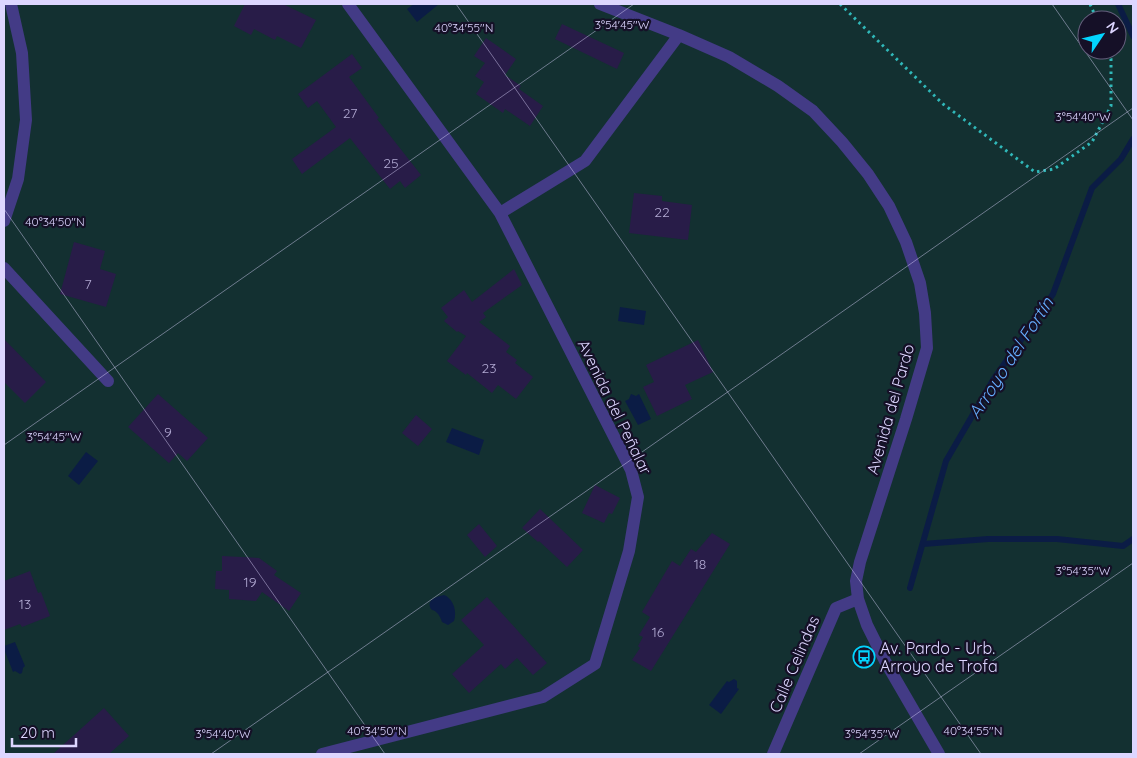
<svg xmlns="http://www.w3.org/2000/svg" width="1137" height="758" font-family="Quicksand,sans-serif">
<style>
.green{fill:#133031;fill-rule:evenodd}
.water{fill:#0b1c45}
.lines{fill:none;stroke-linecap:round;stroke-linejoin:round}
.stream{stroke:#0b1c45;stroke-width:6}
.building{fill:#281c48}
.path{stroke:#30b8b9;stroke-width:3;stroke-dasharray:2.5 4;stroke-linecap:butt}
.minor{stroke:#433b86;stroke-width:12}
.ticks{fill:none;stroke:#ddd6ff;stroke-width:1;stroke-opacity:0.45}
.labels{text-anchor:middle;stroke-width:4.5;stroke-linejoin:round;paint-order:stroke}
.number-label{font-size:14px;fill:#b0a8d1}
.street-label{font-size:16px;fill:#ddd6ff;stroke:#151027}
.poi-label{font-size:16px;fill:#ddd6ff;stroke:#151027;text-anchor:start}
.water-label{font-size:18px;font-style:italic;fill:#65adfe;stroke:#151027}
.ticks-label{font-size:12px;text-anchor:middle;fill:#ddd6ff;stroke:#151027;stroke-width:4.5;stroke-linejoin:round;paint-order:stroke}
</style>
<rect width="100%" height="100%" fill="#151027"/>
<path class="green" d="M4,4H1133V754H4ZM1087,20H1117V50H1087Z"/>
<path class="water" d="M414,4H439L417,22L407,9Z
M620,307L646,311L644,325L618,321Z
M631,394L636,396L639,394L651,419L638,425L625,401L629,399Z
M452,428L484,440L479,455L446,442Z
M86,452L98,461L79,485L68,476Z
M444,595C454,599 457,612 454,621L448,625L442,622C441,619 439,614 436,612C433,609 431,611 430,607C427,599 439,596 444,595Z
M15,642L25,666L23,668L22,673L20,674L15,671L13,672L4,649V646Z
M734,679L737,681V688L739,689L721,714L709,705L727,681L729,682Z"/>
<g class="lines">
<path class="stream" d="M1118,4L1133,36
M923,544L988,539H1057L1123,546L1133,539
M910,588L946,461L993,380L1053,294L1092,188L1121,159L1133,139"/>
</g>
<path class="building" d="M245,4H283L316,20L301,48L277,36L275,40L254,29L251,35L234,26Z
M562,24L624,53L617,69L555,39Z
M486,38L516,59L505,75L521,86L519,89L543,106L530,126L505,109L503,113L476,94L484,82L475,76L485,63L474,56Z
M352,54L362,68L349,77L379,118L377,119L421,175L405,188L400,181L390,189L350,138L302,174L292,159L336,127L317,101L308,108L298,94Z
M634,193L662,196V201L692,205L688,240L629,233Z
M74,242L105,251L100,269L116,274L106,307L60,294Z
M514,269L522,285L483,313L486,317L479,322L510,346L506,352L517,360L515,363L533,377L516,399L498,385L492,393L467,373L466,375L447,361L466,336L458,331L457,332L444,321L448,317L441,308L464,290L472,302Z
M4,339L46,382L25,403L4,382Z
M698,340L713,372L685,385L692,399L657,416L643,387L654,382L646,365Z
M158,394L208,438L187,461L178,453L169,463L128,427Z
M416,415L432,429L418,446L402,433Z
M595,485L620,498L612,514L609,513L604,523L582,513Z
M540,509L583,550L567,567L539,541L538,542L522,528Z
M479,524L497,546L485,557L467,535Z
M712,533L730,544L651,671L632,660L640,648L638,646L643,637L639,635L650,617L642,612L672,561L680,566L691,549L696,552Z
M222,556L259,558L277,571L274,575L301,593L289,611L262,592L256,601L229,599V590L215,589L216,571H222Z
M30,571L38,593L41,592L50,616L22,627L20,624L4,630V581Z
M487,597L547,663L533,675L517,658L505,669L501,664L469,693L452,674L484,645L461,620Z
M104,708L129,736L109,754H53Z"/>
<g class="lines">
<path class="path" d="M840,4L943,104L1035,172L1054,169L1092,142L1111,106V59L1108,50
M1090,4L1097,20"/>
<path class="minor" d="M600,4L679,35L729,57L778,86L813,111L842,142L868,174L889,206L906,242L920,283L925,313L927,348L906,419L860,562L856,581L858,599L867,625L885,661L939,754
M500,213L585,161L679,35
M4,221L18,179L26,120L22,53L11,4
M4,268L108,381
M322,754L543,697L595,664L629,551L638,497L631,470L500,213L348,4
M773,754L836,608L858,599"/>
</g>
<path class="ticks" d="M456,4L981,754M1052,4L1133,120M4,209L385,754M4,445L634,4M211,754L1133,108M859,754L1133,563"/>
<defs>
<g id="bus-ring" transform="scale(1.125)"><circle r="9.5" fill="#151027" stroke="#03d4fe" stroke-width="1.5"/><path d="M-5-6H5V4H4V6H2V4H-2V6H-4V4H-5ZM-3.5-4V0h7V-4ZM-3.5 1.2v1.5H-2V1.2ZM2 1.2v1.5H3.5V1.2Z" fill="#03d4fe"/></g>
</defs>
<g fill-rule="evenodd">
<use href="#bus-ring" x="864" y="657"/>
</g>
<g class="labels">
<g class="number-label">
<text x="350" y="118">27</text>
<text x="391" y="168">25</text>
<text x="662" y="217">22</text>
<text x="88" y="289">7</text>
<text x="489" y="373">23</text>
<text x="168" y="437">9</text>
<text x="700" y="569">18</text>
<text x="250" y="587">19</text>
<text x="25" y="609">13</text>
<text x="658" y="637">16</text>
</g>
<g class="street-label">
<text transform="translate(615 407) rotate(64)" y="6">Avenida del Peñalar</text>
<text transform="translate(890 409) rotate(-74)" y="6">Avenida del Pardo</text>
<text transform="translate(794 664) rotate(-67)" y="6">Calle Celindas</text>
</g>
<g class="poi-label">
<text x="880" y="654">Av. Pardo - Urb.<tspan x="880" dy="18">Arroyo de Trofa</tspan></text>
</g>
<g class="water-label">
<text transform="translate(1011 358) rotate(-57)" y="6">Arroyo del Fortín</text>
</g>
</g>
<g class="ticks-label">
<text x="622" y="29">3°54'45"W</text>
<text x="464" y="32">40°34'55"N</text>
<text x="1083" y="121">3°54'40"W</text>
<text x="55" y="226">40°34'50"N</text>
<text x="54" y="441">3°54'45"W</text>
<text x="1083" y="575">3°54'35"W</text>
<text x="377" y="735">40°34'50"N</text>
<text x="973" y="735">40°34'55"N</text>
<text x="223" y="738">3°54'40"W</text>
<text x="872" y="738">3°54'35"W</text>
</g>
<rect width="1137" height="758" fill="none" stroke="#ddd6ff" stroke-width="10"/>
<g transform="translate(1102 35) rotate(55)"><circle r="24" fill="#151027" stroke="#655f7d"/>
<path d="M0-4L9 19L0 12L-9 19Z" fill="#03d4fe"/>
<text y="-8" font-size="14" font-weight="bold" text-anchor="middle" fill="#ddd6ff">N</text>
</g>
<path d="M12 738v8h64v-8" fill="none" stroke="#ddd6ff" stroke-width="2.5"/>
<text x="20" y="738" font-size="15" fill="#ddd6ff" stroke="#151027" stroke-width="4" paint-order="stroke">20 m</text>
</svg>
